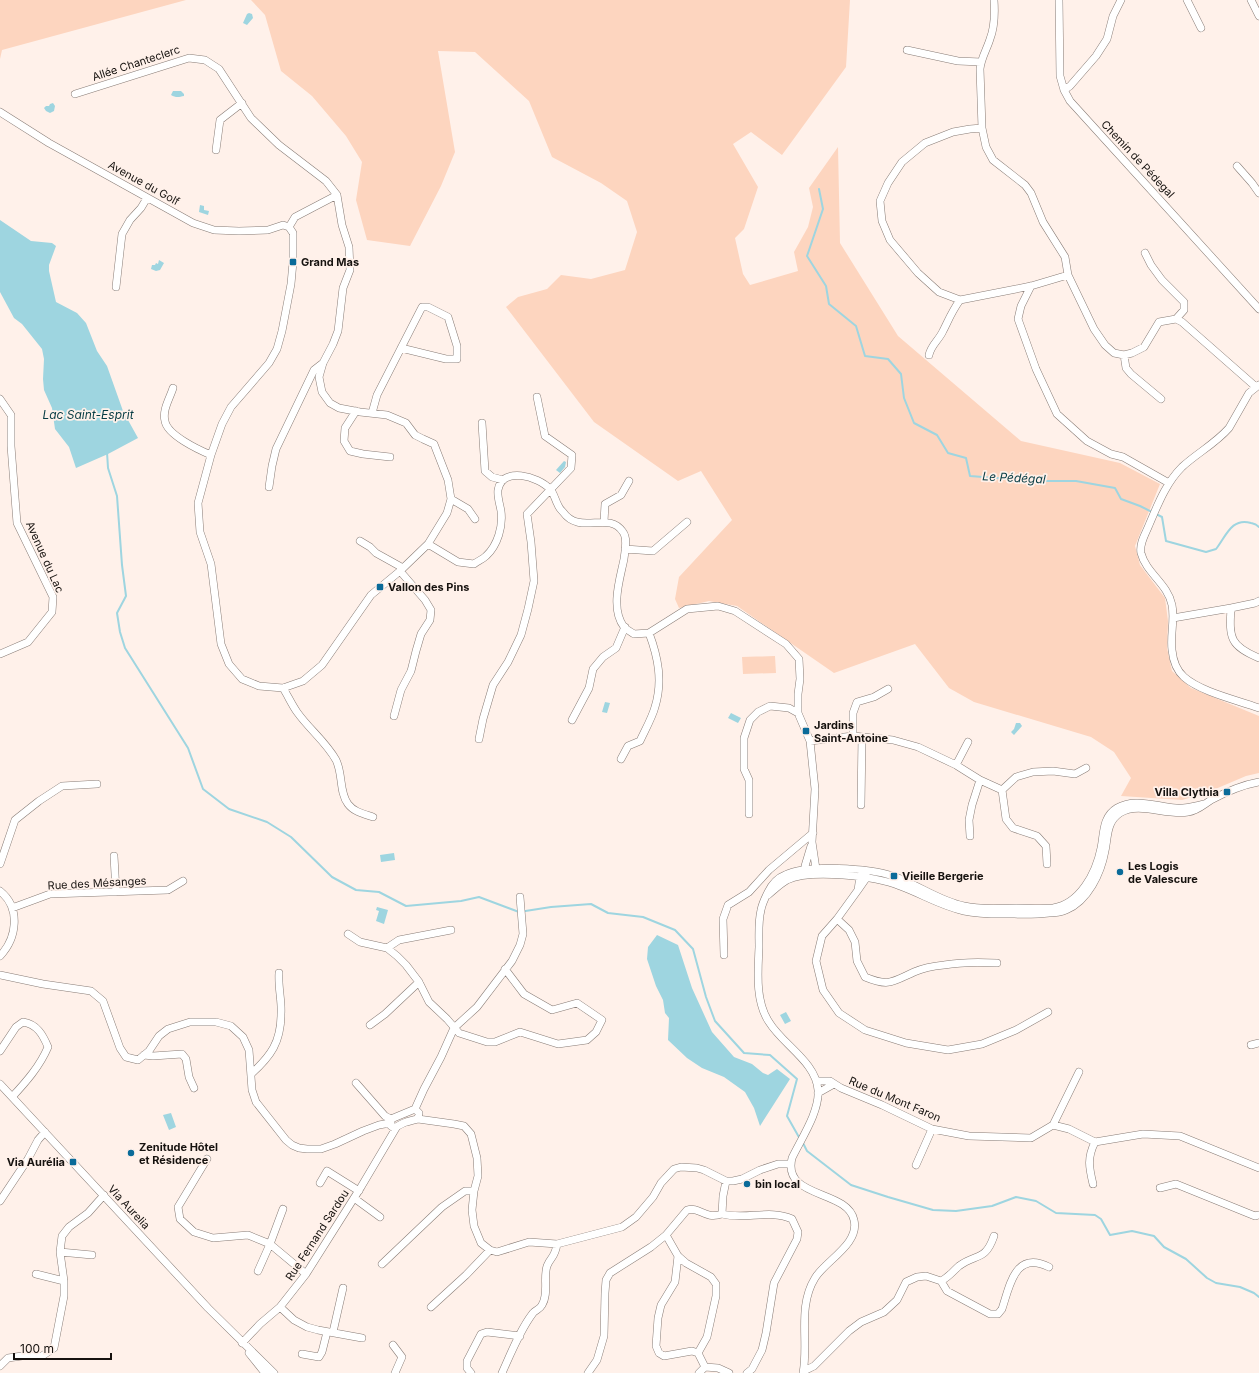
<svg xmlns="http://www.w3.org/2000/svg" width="1259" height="1373" font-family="Inter,sans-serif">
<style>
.green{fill:#fdd5bf}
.water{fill:#9ed5e0}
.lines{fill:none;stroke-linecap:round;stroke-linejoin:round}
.stream{stroke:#9ed5e0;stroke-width:2}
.minor-casing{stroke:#887c76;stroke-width:8}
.minor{stroke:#fff;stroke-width:7}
.poi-dot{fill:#0a6b99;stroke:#fff1ea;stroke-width:1.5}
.labels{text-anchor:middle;stroke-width:3.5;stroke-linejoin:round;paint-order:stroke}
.street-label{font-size:11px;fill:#16120f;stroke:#fff1ea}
.poi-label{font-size:11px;font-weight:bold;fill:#16120f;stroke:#fff1ea;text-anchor:start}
.water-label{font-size:12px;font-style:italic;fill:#073c44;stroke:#fff1ea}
</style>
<rect width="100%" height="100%" fill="#fff1ea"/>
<path class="green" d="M0,0H186L2,50L0,59Z
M251,0H850L846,67L782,155L751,132L733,144L758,187L744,229L735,238L743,274L750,285L798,271L794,252L808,227L813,207L809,188L838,147L840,243L898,336L1021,441L1120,463L1160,484L1135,546L1140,565L1165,598L1168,621L1167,648L1172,671L1191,688L1259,716V773L1246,776L1206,793L1182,800L1121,796L1131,778L1114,752L1091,737L974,702L949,688L915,644L834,673L737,606L709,601L679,608L675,599L679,577L732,520L701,471L678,481L594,422L506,307L518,297L547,289L561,275L591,279L625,270L637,232L627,201L601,183L552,157L529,101L475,52L438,51L455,152L441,186L410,246L367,240L356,200L362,162L346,136L312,96L281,71L265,15Z
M775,656L776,673L743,674L742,657Z"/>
<path class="water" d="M249,13L252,14L253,18L247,25L243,23L247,14Z
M173,91H181L184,94V96C179,97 176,98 171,95Z
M53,103L55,106L54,111L50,113L46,111L44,108L46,106H49L50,104Z
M200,205L204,206V210L209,211L208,215L199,212Z
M0,220L31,241L52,243L56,246L49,265V271L56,302L77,313L86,323L97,351L107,366L123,411L138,438L108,454L76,468L69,447L55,429L52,408L44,390L43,379L44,359L42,349L22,324L14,318L0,292Z
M159,260L164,263L160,270L156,271L151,269L152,265H155L156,263L158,264Z
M564,461L566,462L565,467L560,473L556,470Z
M605,702L610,703L607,713L602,712Z
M731,713L741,718L738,723L728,718Z
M1016,723H1020L1022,726L1014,735L1011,732L1014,729Z
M394,853L395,860L381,862L380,855Z
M377,907L388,910L384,924L376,921L379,911L376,910Z
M657,935L678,945L692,988L712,1032L734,1057L752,1064L763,1073L768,1075L777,1069L790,1079L760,1126L754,1108L745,1092L724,1077L702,1068L687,1058L668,1040L669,1018L665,1013L663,1000L656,986L647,959L648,947Z
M786,1012L791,1021L785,1024L780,1015Z
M171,1113L176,1127L169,1130L163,1115Z"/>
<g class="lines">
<path class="stream" d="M819,189L823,209L807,256L826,286L829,304L856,326L865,356L888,359L901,374L904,398L914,423L937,435L948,453L966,458L970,476L1032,481H1076L1115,488L1121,499L1140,506L1162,517L1166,541L1206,552L1216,549C1226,536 1232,517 1251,523C1255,524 1256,524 1259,527
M107,452L108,468L117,496L122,565L126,596L117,613L120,632L125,648L188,748L203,789L229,809L267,822L291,837L332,877L356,890L379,892L406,906L461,901L479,897L519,912L551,907L591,904L608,913L643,917L675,930L693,949L706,997L715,1021L744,1053L770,1055L797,1079L787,1116L800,1139
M803,1143L807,1151L851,1185L888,1197L933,1210L956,1211L992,1206L1016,1197L1036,1201L1056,1213L1095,1215L1101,1219L1110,1235L1132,1231L1154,1236L1164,1247L1186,1259L1207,1278L1216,1283L1240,1287L1254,1293L1259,1297"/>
<g class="minor-casing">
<path id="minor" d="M994,0C995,14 995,26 990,39C987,49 981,58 980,69L982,128L986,147L993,160L1025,185L1031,193L1043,222L1065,257L1068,275L1094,329L1105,345L1114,353L1124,355L1132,353L1144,347L1159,322L1176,319L1182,322L1256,387
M1059,0L1060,76L1064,90L1070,101L1259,309
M1187,0L1201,28
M1251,0L1259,16
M907,50L958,61L981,62
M1064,90L1070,86L1096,56L1107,39L1113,16L1121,0
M75,94L189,58L205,60L219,69L251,118L279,145L326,181L337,195L342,225L349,247L350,270L343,288L338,331L333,344L323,363L319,377L322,392L330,403L339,408L360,412L387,415L406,423L415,435L423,439L434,444L448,480L451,499L447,513L428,544L400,571L371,595L322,665L303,681L283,688L259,686L242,679L229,664L221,644L211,564L200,532L198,503L211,455L222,424L231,407L269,363L277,349L282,331L291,284L293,262V233L289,227
M0,112L49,143L193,223L214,230L239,231L268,230L283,225L289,227
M982,128L970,129L953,132L925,143L902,162L888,183L880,201L882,221L890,240L918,273L939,292L960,300L1031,286L1068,275
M216,150L220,120L242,103
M1237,166L1252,183L1259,193
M289,227L295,217L337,195
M1145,253L1151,265L1162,280L1184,302V310L1176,319
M1031,286L1021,306L1018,319L1036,369L1057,414L1087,441L1111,454L1123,457L1169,483
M116,287L122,234L130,220L141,208L147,198
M929,355C931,345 939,340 943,331C949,319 952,311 960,300
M1124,355L1126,368L1131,374L1161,399
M1259,385L1249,393L1229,428C1215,444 1197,453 1182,467C1166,483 1158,504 1149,525C1146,533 1139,543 1141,553C1146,573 1168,584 1172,605C1175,620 1170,635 1172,650C1173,660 1176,670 1184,677C1201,692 1237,700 1259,708
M173,388C170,398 162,410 165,421C167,435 199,450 211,455
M0,399L11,415V446L17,523L53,597L52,612L28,642L0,654
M356,411L345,428L344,441L350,451L363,454L390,457
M372,413L377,395L422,307H428L448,317L457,346V359H446L401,348
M482,423L485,471L492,477L503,480
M269,487L272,466L276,449L314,370L323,363
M451,499L468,509L475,519
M604,522L605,504L621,495L629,481
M360,541L370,547L376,553L403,568
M428,544L458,562L474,564C478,561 483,559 486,556C498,545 503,526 501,511C500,505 497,496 498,490C502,466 538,476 550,489C554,493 555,500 558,505C559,508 561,510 563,512C580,536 609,510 623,532C628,539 625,550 624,559C620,579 610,608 624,627C627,630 631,632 634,634L649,633L687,609L718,606L735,611L786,644L799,659L800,679L798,694V713L810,741L815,789L812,842L816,869
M625,549L653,551L687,522
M1231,608C1229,638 1230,646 1259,658
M1173,618L1231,608L1255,603L1259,601
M283,688C288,696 292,705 297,712C309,729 326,742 336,760C343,774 339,792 348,804C354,812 364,814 373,817
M394,716L401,690L411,671L416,651L421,634L430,620L431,610L425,600L400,571
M572,720L589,688L593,669L603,657L616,648L625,627
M853,736V713L857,702L874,697L888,689
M479,739L483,719L493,685L508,662L521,635L528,609L534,581L531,542L527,514L571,468L572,455L545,436L537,397
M810,741L853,736L893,740L918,747L956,765L980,780L1002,790
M621,759L628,746L640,741C645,730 652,718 655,707C663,681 658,657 649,633
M956,765L968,742
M1002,790L1006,819L1013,828L1037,836L1046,846L1047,864
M1002,790L1016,777L1033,772L1053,771L1075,774L1086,768
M861,805L862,737
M749,814V780L744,769V738L750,720L758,712L770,706L789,708L798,713
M970,836L969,820L972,805L980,780
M114,856L116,892
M0,864L15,820L39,801L62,786L97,784
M808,872L805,869V866L811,846
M863,874L860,876L858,890L867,877L865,874
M858,890L837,919L822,936L816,961L823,990L839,1013L865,1030L906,1043L948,1050L982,1044L1016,1030L1048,1012
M0,891C21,908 17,938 0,956
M768,895C774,890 780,884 787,880C810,869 876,876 900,886C922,894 941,906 964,911C977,914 991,914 1003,914C1018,914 1034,915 1049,913C1054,913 1061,912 1066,910C1088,901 1101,873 1105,851C1108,838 1106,822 1120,813C1139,801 1166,816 1188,812C1197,811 1203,805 1211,800C1226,792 1242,785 1259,782
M12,908L50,894L168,890L183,881
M837,919L849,930L855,942L857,961L865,977C889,987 892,982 914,972C923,968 934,966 944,965C961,962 979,962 997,963
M348,934L360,942L387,948L397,956L406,965L419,982L429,1002L447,1019L459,1033L487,1042H495L520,1032L558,1044L587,1040L596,1032L602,1020L577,1003L552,1010L524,994L505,969
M387,948L399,940L451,930
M724,955L723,919L728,905L749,892L769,870L813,833
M0,975L43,984L91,991L103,1001L120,1048L126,1057L138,1060L149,1051L159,1036L168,1029L190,1022H216L231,1026L243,1037L249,1050L252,1090L256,1102L286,1140L292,1145L299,1148L307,1149H321L335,1144L363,1131L379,1125L390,1123
M370,1025L385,1014L419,982
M1251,1045L1259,1043
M0,1051L16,1027L23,1022C37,1024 43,1035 48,1047C40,1066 26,1082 12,1097
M144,1055L153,1056L182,1054L186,1059L189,1077L194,1088
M251,1074C271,1056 281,1042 281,1014C282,1001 278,988 279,973
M816,1081H830L841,1088L882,1105L932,1129L969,1136L1031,1138L1053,1125L1079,1072
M356,1083L385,1116L391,1119
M0,1084L208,1308L274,1373
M818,1093L834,1084
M415,1109L424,1089L441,1057L454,1028L477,1007L512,961L520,945L523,934L520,897
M415,1109L419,1113L418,1119C405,1122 405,1122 394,1128L391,1126V1119Z
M418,1119L454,1124L464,1126L471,1134L477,1158L478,1176L474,1191L472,1210L474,1226L481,1243L490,1250L497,1252L529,1242L557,1244L622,1227L636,1217L653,1197L661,1183L674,1169L681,1167L697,1168L704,1170L726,1181H733L742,1179L760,1170L778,1164H790
M1053,1125L1069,1129L1095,1142L1143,1134L1180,1136L1259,1168
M207,1159L178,1207L180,1219L194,1232L213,1238L248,1235L270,1244L306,1274
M916,1165L932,1129
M320,1183L327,1171L359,1191
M1093,1184C1089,1167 1087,1158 1095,1142
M1160,1188L1176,1184L1255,1216L1259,1215
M354,1198L380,1217
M0,1201L28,1159L38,1140L45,1132
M722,1214C745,1220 770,1209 792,1219L798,1232L797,1239L774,1283L766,1333L762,1350L752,1369L747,1373
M722,1214L723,1196L726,1181
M666,1235L678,1256L686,1263L711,1277L716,1284V1296L707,1337L698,1353L692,1351L664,1356L659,1353L656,1346L658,1318L661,1305L675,1282L678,1256
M60,1252L92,1255
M382,1264L442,1207L465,1191H474
M258,1271L270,1244L283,1209
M36,1274L64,1281
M941,1281C949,1277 953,1271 959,1266C976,1253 985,1262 994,1236
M280,1307L294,1320L307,1327L318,1330L362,1338
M431,1307L466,1275L490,1250
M333,1332L343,1288
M242,1343L260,1324L280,1307L306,1274L361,1187L396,1128
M393,1345L402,1357L395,1373
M249,1353L265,1373
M698,1353L705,1367
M302,1354L319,1357L322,1352L327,1332
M0,1366L8,1358L22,1356H42L54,1348L64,1296V1281L60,1252L62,1236L69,1227L88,1213L104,1195
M804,1371L814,1366L849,1331L861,1322L884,1312L897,1300L906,1282L917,1277L926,1276L941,1281L947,1291L990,1314H998L1002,1309C1010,1285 1015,1250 1049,1267
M471,1373L467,1368V1361L481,1334L487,1332L520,1336
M502,1373C511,1353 520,1330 533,1313C536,1310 540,1309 542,1305C549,1294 543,1278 547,1266C551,1256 555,1258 557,1244
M588,1373L597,1360L604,1336L605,1293L606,1280L610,1273L651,1247L666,1235L687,1210C700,1206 704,1220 722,1214
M699,1373L705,1367L718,1368L729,1373
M803,1373C809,1342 797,1307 815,1278C825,1261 860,1244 854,1220C847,1189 782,1199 792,1158C801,1139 820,1111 818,1090C816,1062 783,1045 769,1022C755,1001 758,971 759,947C759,935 758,922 761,910C762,904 765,898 768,892C772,884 777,878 785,875C807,864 869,868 893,876C917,884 939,901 964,906C981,910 999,908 1016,908C1028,908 1041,909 1053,908C1080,904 1096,873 1101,848C1104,834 1102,817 1117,808C1135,797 1157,807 1176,808C1185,809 1195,806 1204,804"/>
</g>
<use href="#minor" class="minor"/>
</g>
<g class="poi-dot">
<rect x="289" y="258" width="8" height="8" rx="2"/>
<rect x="376" y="583" width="8" height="8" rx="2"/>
<rect x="802" y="727" width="8" height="8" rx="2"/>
<rect x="1223" y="788" width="8" height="8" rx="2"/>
<circle cx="1120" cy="872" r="4"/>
<rect x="890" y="872" width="8" height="8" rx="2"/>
<circle cx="131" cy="1153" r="4"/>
<rect x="69" y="1158" width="8" height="8" rx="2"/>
<circle cx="747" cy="1184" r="4"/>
</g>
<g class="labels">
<g class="street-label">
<text transform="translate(136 63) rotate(-18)" y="4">Allée Chanteclerc</text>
<text transform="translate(1138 159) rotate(47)" y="4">Chemin de Pédegal</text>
<text transform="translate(144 183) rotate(29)" y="4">Avenue du Golf</text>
<text transform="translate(45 557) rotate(66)" y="4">Avenue du Lac</text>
<text transform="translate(97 883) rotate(-3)" y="4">Rue des Mésanges</text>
<text transform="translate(895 1099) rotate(23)" y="4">Rue du Mont Faron</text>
<text transform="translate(129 1207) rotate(47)" y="4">Via Aurelia</text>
<text transform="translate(317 1235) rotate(-57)" y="4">Rue Fernand Sardou</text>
</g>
<g class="poi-label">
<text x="301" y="266">Grand Mas</text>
<text x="388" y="591">Vallon des Pins</text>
<text x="814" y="729">Jardins<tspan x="814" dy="13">Saint-Antoine</tspan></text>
<text x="1219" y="796" text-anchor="end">Villa Clythia</text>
<text x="1128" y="870">Les Logis<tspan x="1128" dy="13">de Valescure</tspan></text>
<text x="902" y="880">Vieille Bergerie</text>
<text x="139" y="1151">Zenitude Hôtel<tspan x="139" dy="13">et Résidence</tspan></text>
<text x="65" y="1166" text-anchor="end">Via Aurélia</text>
<text x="755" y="1188">bin local</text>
</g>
<g class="water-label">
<text x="88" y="419">Lac Saint-Esprit</text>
<text transform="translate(1014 478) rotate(3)" y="4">Le Pédégal</text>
</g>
</g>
<path d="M14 1353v6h97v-6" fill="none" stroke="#16120f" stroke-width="2"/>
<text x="20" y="1353" font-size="12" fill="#16120f" stroke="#fff1ea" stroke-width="3" paint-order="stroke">100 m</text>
</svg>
